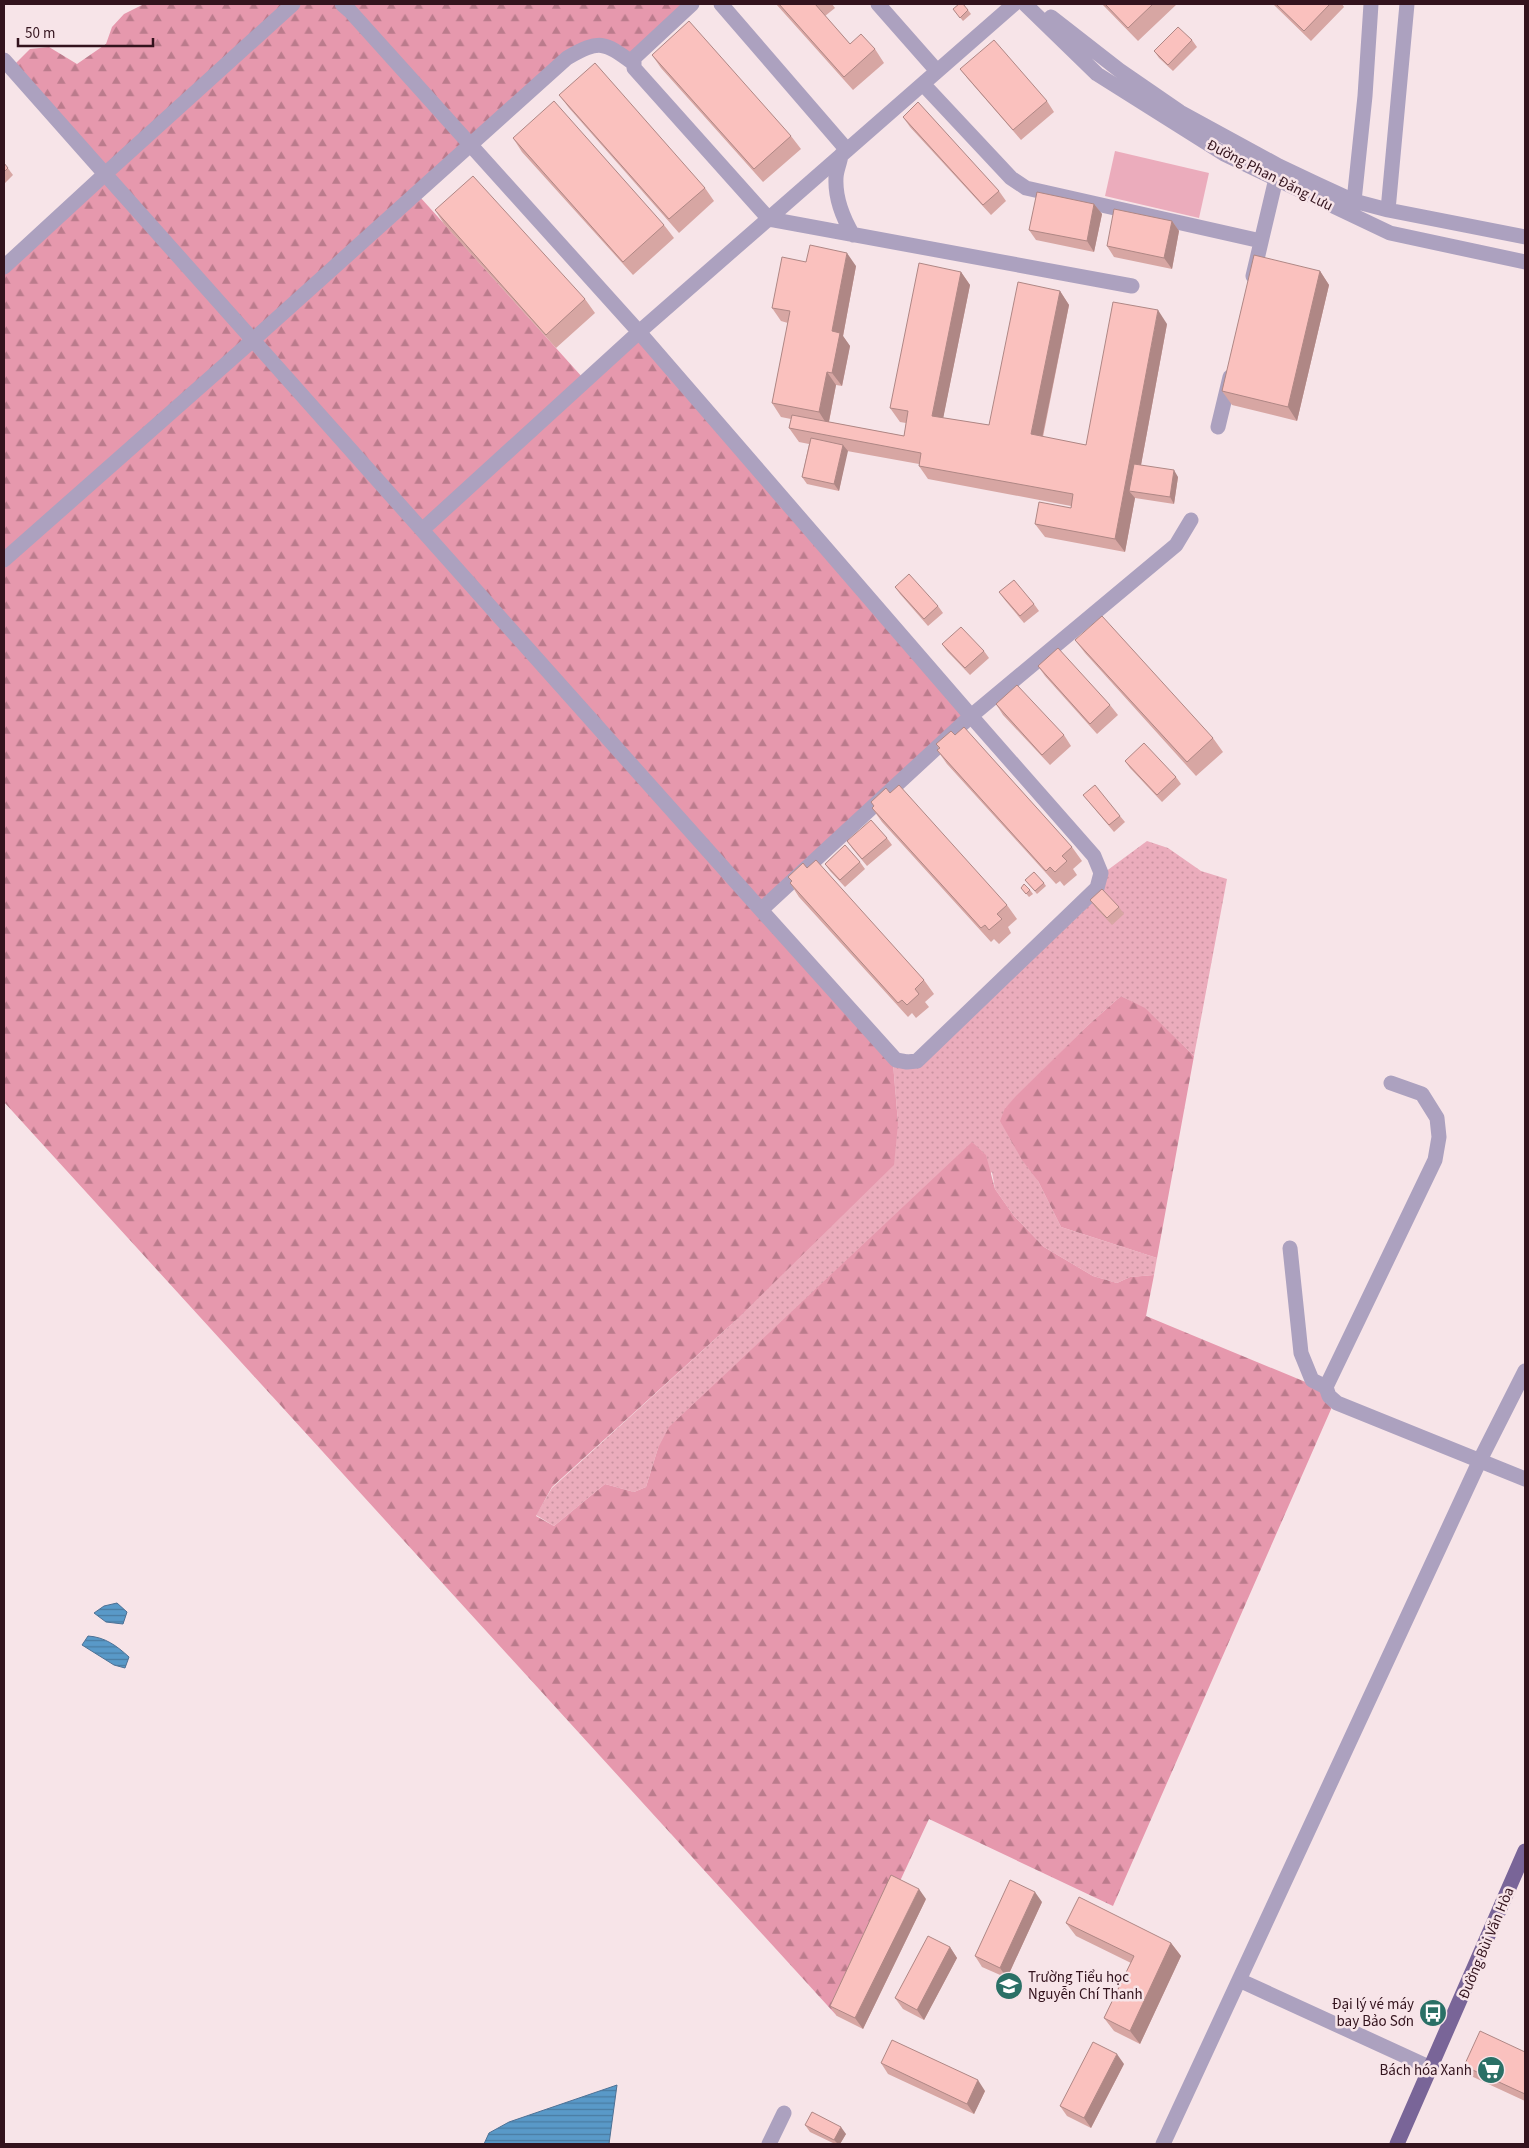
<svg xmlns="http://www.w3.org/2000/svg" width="1529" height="2148" font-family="'Source Sans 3',sans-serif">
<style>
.green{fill:url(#green-dots)}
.forest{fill:url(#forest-firs)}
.pitch{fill:#ebacbc}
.water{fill:url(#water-rules);stroke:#4e7195}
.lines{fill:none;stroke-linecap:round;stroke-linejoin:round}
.minor{stroke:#aca1bf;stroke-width:15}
.major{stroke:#796598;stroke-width:15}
.wall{fill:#d7a6a3}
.shaded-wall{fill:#af8785}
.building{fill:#fac1be;stroke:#af8785}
.labels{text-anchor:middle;stroke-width:5;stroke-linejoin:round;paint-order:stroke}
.street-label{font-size:15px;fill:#33131d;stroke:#f7e4e8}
.poi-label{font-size:15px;fill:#33131d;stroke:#f7e4e8;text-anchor:end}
</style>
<defs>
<pattern id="green-dots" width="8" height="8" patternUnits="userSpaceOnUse" patternTransform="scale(1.25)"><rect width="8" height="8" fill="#ebacbc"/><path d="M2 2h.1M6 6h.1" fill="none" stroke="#ca93a1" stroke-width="1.8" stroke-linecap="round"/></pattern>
<pattern id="forest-firs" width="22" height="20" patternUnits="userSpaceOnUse" patternTransform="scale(1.25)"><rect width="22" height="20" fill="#e698ad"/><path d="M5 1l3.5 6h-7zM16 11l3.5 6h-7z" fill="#bb7b8c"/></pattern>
<pattern id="water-rules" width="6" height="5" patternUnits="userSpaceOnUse" patternTransform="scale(1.25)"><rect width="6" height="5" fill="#5999c8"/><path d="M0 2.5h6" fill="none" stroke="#4a7ca2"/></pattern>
</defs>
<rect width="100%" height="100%" fill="#f7e4e8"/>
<path class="green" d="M1147,841L1168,848L1201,871L1227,879L1194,1056L1145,1009L1121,996L1086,1027L1005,1108L1038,1181L1061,1227L1157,1258L1154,1275L1130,1277L1117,1283L1093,1276L1044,1247L1014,1216L995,1189L992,1172L658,1448L646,1487L634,1492L605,1484L554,1526L536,1515L552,1488L735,1321L898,1123L893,1063L905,1066L1105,872Z"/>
<path class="forest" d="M144,4H287L105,168L14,65L30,49L49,47L77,64L106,44L112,27L124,14Z
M299,4H336L466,145L253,335L111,175Z
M348,4H687L631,54L594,41L472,140Z
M105,180L248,340L4,554V272Z
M420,197L583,378L422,524L259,341Z
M639,338L966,715L761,905L428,530Z
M252,346L893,1063L898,1123L894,1165L735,1321L552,1487L536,1516L554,1526L605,1484L634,1492L646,1487L658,1448L669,1427L972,1142L986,1155L995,1189L1014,1216L1044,1247L1093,1276L1117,1283L1130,1277L1154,1275L1146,1316L1320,1388L1332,1407L1113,1906L929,1819L837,2016L4,1102V565Z
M1121,996L1145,1008L1194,1056L1157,1258L1061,1227L1038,1181L1022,1160L1000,1121L1005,1108L1016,1096L1086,1027Z"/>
<path class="pitch" d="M1115,151L1209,173L1199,218L1105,196Z"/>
<path class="water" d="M117,1603L127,1612L123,1624L106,1622L94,1613L104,1606Z
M88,1636C105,1637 117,1646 129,1657L125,1668L114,1665L82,1645Z
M617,2085L609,2144H484L489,2133L509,2122Z"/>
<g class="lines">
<path class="minor" d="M293,4L105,174L422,530L639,332L1014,4
M342,4L350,11L639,332L971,716L761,910L422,530
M692,4L634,58V68L769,219L1132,286
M721,4L847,150
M878,4L937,71
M1025,4L1097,74L1224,154L1390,233L1525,262
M1051,17L1119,70L1180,112L1279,166L1317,184L1354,201L1388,210L1525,237
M4,60L105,174L4,267
M923,84L1011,178L1026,188L1261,241
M841,155C840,163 836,171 836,178C835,198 843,218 853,235
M1354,201L1365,96L1371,4
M1388,210L1407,4
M1253,276L1278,170
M1218,427L1230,377
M4,560L253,340L567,58C600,39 604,42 633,63
M761,910L896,1060L907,1062L917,1061L1097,888L1101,873L1094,856L971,716L1176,545L1191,520
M1391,1083L1422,1094L1437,1118L1439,1137L1435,1160L1326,1387L1329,1396L1337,1403L1525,1479
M1290,1248L1301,1353L1312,1380L1326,1387
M1239,1980L1431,2068
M769,2144L784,2113
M1163,2144L1480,1460L1525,1371"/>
<path class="major" d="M1397,2144L1525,1851"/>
</g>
<path class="wall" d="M776,4H832L835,8L825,16L850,44L875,49L884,63L853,90Z
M1102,4H1177L1138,41Z
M1273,4H1342L1344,7L1311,41Z
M953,9L968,10L971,14L963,21Z
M1192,40L1197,47L1173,71L1159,58L1154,51Z
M652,55L791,136L801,149L763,182L661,68Z
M960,69L1047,101L1054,112L1021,140L968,79Z
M559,95L705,188L714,201L679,233L569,108Z
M903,117L999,191L1006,201L991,215L910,127Z
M513,138L664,225L674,238L633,275L522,152Z
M4,163L13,175L4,184Z
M1094,204L1102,214L1094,252L1036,240L1029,230Z
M435,210L585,299L595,313L556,348L444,224Z
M1172,221L1179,231L1172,269L1114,257L1107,246Z
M806,262L856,266L843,336L850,346L842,386L836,385L829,422L904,436L906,423L900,422L890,408L961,272L970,285L943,418L989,425L1060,291L1069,305L1043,437L1086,445L1167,324L1141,465L1178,477L1174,504L1135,498L1125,552L1045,537L1035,524L1071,508V506L928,479L919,466V464L847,451L839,491L807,484L802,477L809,444L799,442L789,428L791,419L781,417L772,403L788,323L781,321L772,308Z
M1320,271L1329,285L1297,421L1232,405L1222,391Z
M895,587L938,606L943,613L928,626L900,594Z
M999,592L1034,604L1039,611L1024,623L1004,599Z
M1075,640L1213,738L1223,752L1196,776L1085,653Z
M942,644L984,651L989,658L970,675L947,651Z
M1038,666L1110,705L1118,715L1097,734L1045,676Z
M996,704L1064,735L1071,746L1050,765L1003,715Z
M955,735L1072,847L1082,861L1073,869L1077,875L1064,886L1060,881L1056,884L947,764L937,750L939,749L936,744Z
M1125,761L1176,777L1181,784L1162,802L1130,768Z
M890,793L1007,905L1017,919L1008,927L1011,933L999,944L994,939L991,942L882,822L872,808L874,806L871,802Z
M1083,795L1120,816L1125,822L1114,832Z
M887,838L892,845L867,866L852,848L847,841Z
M860,862L865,869L845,887L830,871L825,864Z
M807,868L924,980L934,994L925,1002L929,1007L916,1018L912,1013L908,1017L799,897L790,883L791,881L788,877Z
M1025,880L1044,883L1046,886L1037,894Z
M1021,888L1030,890L1033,894L1029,897Z
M1090,900L1119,907L1124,914L1112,925L1095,907Z
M926,1899L863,2029L837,2016L830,2006Z
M1042,1902L1007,1978L982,1967L975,1956Z
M1066,1923L1171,1943L1181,1956L1140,2044L1114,2031L1104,2018L1131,1963L1076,1936Z
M950,1947L957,1958L924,2020L903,2009L895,1998Z
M1525,2052V2101L1471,2076L1464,2066Z
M881,2063L985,2091L974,2114L888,2074Z
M1124,2064L1091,2128L1067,2116L1060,2106Z
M805,2125L846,2134L840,2144H835L810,2132Z"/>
<path class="shaded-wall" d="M1094,204L1102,214L1094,252L1087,241Z
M1172,221L1179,231L1172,269L1164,258Z
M847,253L856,266L843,336L850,346L842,386L832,373V331Z
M1320,271L1329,285L1297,421L1288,407Z
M961,272L970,285L941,429L932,416Z
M1060,291L1069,305L1040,448L1031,434Z
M1158,310L1167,324L1136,492L1129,491L1135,498L1125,552L1115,539Z
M827,372L836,385L828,426L819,412Z
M843,445L848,451L839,491L834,484Z
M1174,470L1178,477L1174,504L1170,497Z
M919,1889L926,1899L863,2029L855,2018Z
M1035,1892L1042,1902L1007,1978L1000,1968Z
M1171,1943L1181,1956L1140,2044L1130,2031Z
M950,1947L957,1958L924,2020L917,2010Z
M1117,2054L1124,2064L1091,2128L1084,2118Z
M978,2080L985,2091L974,2114L967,2104Z
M841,2127L846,2134L840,2144H838L834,2140Z"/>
<path class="building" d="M779,4H815L850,44L861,34L875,49L844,77Z
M959,4H963L968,10L960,18L953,9Z
M1105,4H1153L1128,28Z
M1276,4H1330L1304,31Z
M689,21L791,136L754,169L652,55Z
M1178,27L1192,40L1168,65L1154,51Z
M994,40L1047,101L1013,130L960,69Z
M595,63L705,188L669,219L559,95Z
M554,101L664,225L623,262L513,138Z
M918,102L999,191L983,205L903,117Z
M4,163L8,168L4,172Z
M473,176L585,299L546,335L435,210Z
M1037,192L1094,204L1087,241L1029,230Z
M1114,209L1172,221L1164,258L1107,246Z
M810,245L847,253L832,331L840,333L832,373L827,372L819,412L772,403L790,311L772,308L782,257L806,262Z
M1254,255L1320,271L1288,407L1222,391Z
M919,263L961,272L932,416L989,425L1018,282L1060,291L1031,434L1086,445L1113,302L1158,310L1115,539L1035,524L1039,502L1071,508L1073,494L919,466L921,453L789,428L792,415L904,436L908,411L890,408Z
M811,438L843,445L834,484L802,477Z
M1134,464L1174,470L1170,497L1129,491Z
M909,574L938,606L924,619L895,587Z
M1014,580L1034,604L1020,616L999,592Z
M1102,616L1213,738L1187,762L1075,640Z
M961,627L984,651L965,668L942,644Z
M1058,648L1110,705L1090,724L1038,666Z
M1017,685L1064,735L1042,755L996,704Z
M964,727L1072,847L1062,856L1067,861L1055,872L1050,867L1046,871L937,750L940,748L936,744L951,731L955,735Z
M1144,743L1176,777L1157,795L1125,761Z
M899,785L1007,905L997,914L1002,919L989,930L985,925L981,928L872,808L874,806L871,802L886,788L890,793Z
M1095,785L1120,816L1109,825L1083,795Z
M871,820L887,838L862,859L847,841Z
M845,845L860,862L840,880L825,864Z
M816,860L924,980L915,989L919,994L907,1005L902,1000L898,1003L790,883L792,881L788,877L803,863L807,868Z
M1034,872L1044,883L1035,891L1025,880Z
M1024,884L1030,890L1026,894L1021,888Z
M1102,889L1119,907L1107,918L1090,900Z
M891,1875L919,1889L855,2018L830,2006Z
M1010,1880L1035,1892L1000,1968L975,1956Z
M1079,1897L1171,1943L1130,2031L1104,2018L1134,1956L1066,1923Z
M928,1936L950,1947L917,2010L895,1998Z
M1480,2031L1525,2052V2094L1464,2066Z
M892,2040L978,2080L967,2104L881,2063Z
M1093,2042L1117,2054L1084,2118L1060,2106Z
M812,2112L841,2127L834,2140L805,2125Z"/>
<defs>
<g id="school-disc" transform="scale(1.4375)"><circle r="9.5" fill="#2a7066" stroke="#f7e4e8"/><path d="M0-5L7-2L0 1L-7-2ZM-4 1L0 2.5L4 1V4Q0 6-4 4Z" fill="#fff"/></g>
<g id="bus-disc" transform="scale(1.4375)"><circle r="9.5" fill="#2a7066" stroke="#f7e4e8"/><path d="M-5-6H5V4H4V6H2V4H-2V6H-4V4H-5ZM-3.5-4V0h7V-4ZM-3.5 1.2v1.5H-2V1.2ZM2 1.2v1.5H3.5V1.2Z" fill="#fff"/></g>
<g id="supermarket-disc" transform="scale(1.4375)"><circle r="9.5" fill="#2a7066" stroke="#f7e4e8"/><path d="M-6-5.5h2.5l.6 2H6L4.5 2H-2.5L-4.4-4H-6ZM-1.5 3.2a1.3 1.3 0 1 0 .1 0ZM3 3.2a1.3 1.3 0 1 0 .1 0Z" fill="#fff"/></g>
</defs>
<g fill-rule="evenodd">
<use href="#school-disc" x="1009" y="1986"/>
<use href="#bus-disc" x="1433" y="2013"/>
<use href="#supermarket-disc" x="1491" y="2070"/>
</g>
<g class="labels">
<g class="street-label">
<text transform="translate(1270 175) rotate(27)" y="5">Đường Phan Đăng Lưu</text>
<text transform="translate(1486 1943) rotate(-67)" y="5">Đường Bùi Văn Hòa</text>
</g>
<g class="poi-label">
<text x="1028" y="1982" text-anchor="start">Trường Tiểu học<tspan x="1028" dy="17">Nguyễn Chí Thanh</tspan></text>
<text x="1414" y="2009">Đại lý vé máy<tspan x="1414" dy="17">bay Bảo Sơn</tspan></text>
<text x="1472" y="2075">Bách hóa Xanh</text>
</g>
</g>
<rect width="1529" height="2148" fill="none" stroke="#33131d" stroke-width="10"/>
<path d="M18 38v8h135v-8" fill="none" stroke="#33131d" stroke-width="2.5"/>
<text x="25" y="38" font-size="15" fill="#33131d" stroke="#f7e4e8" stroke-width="4" paint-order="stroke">50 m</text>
</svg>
